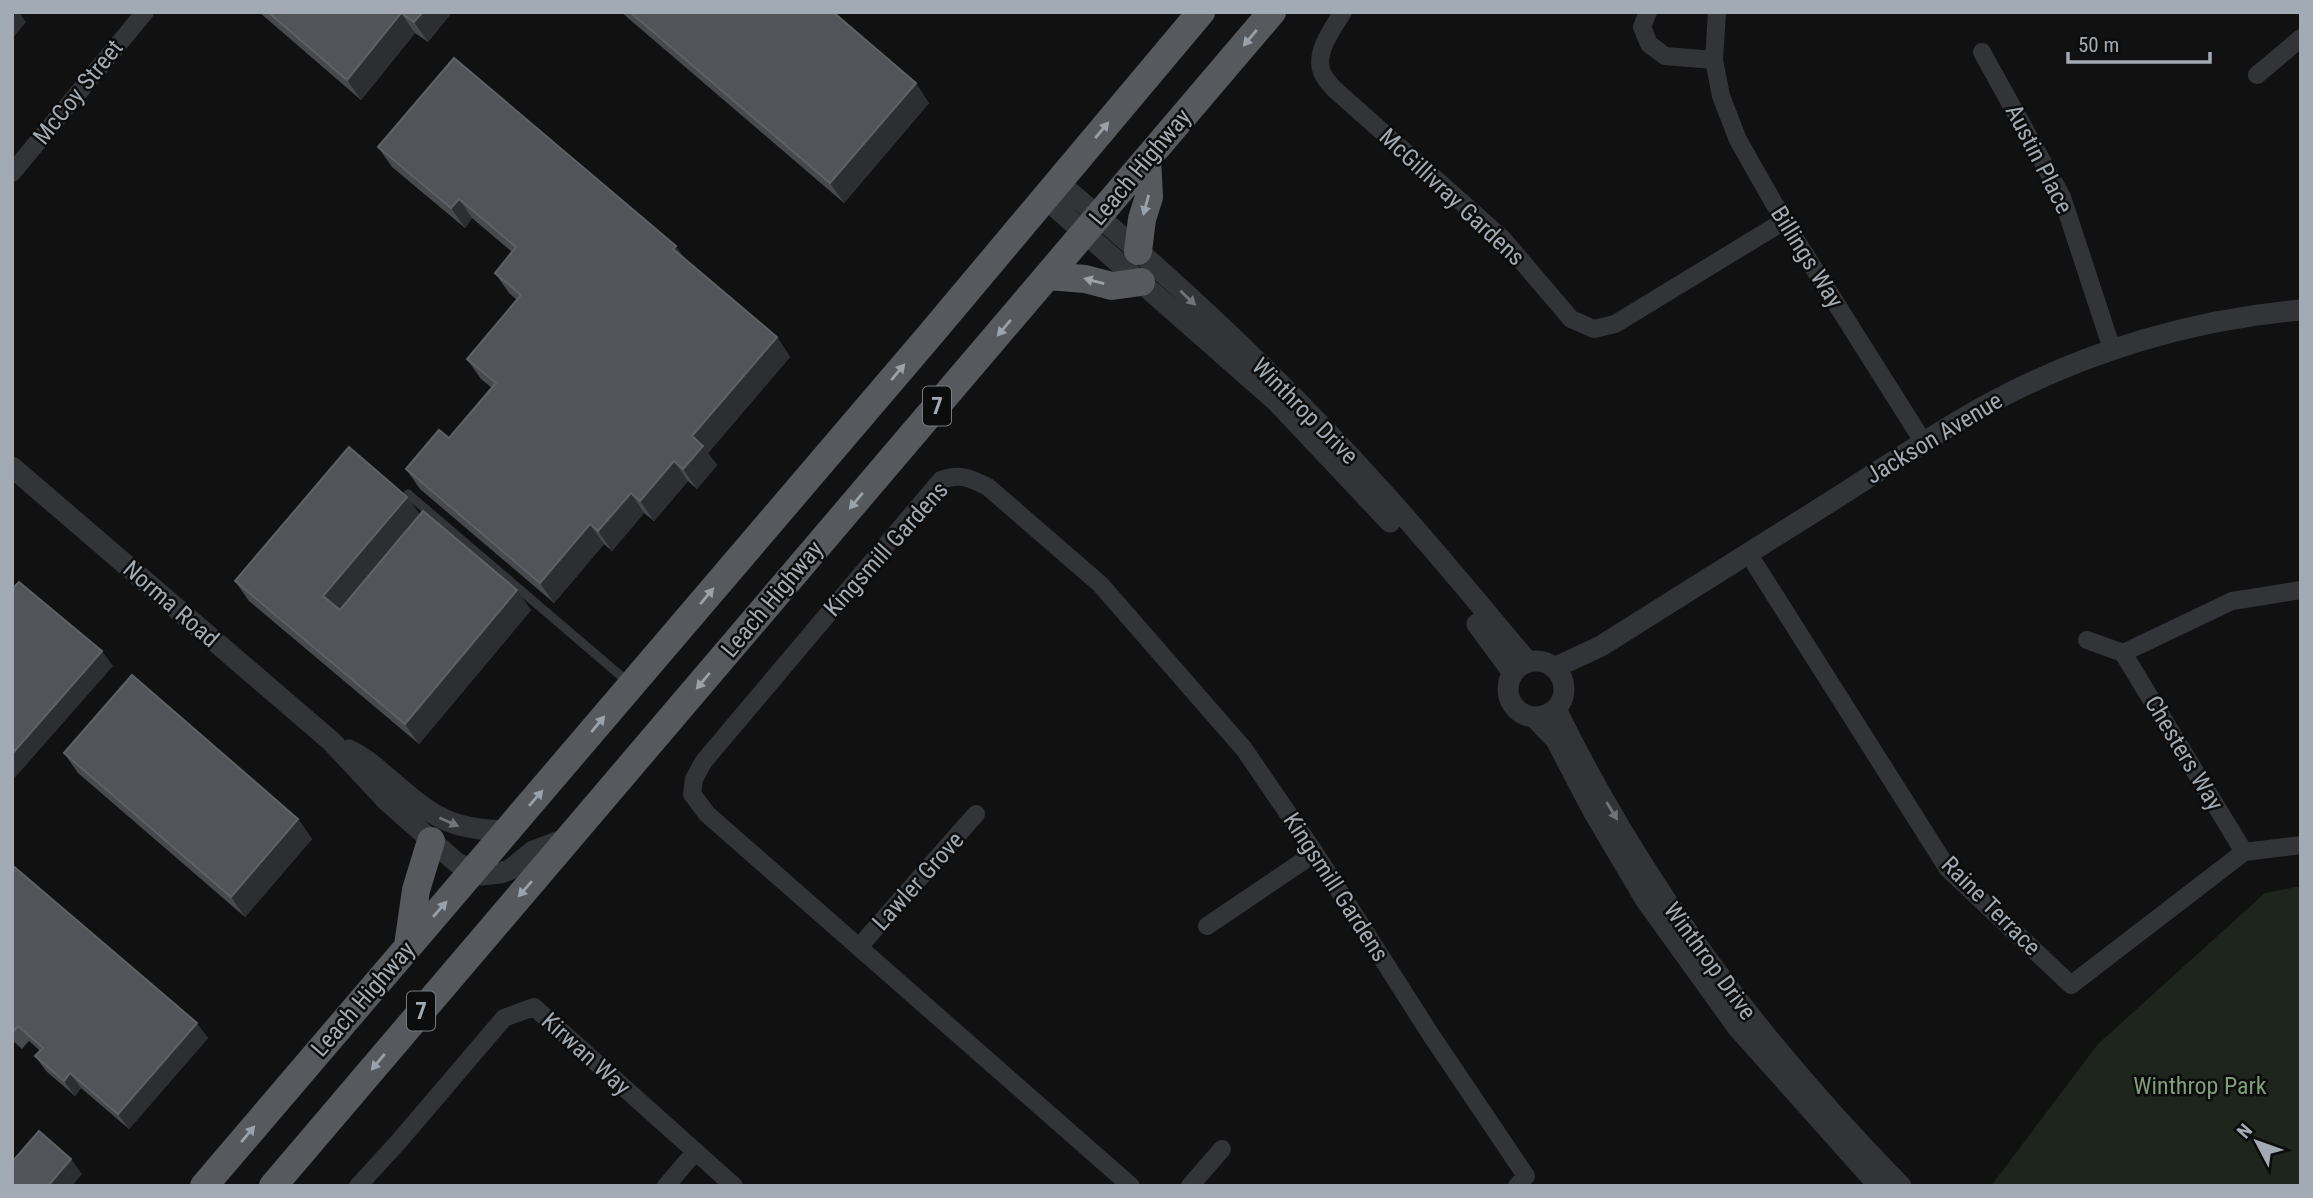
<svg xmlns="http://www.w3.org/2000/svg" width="2313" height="1198" font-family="'Roboto Condensed',sans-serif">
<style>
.green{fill:#1d251d}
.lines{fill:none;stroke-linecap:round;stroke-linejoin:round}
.service{stroke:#323437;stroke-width:9}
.minor{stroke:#323437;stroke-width:18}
.tertiary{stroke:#323437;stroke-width:21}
.trunk{stroke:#565a5f;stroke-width:28}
.wall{fill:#47494d}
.shaded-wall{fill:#2d2e31}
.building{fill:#515458;stroke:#5d6266;stroke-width:2}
.oneway{fill:#9aa3ab}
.oneway2{fill:#70757b}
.labels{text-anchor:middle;stroke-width:5;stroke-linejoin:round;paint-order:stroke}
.shield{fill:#0c0c0d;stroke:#757b81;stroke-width:2}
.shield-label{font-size:23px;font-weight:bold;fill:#a2abb3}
.street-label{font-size:24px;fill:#a2abb3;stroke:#0c0c0d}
.park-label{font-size:24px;fill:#7f9e79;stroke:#0c0c0d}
</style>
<rect width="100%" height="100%" fill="#111112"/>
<path class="green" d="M2301,886V1186H1991L2098,1044L2265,893Z"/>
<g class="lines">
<path class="service" d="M408,494L628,682"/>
<path class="minor" d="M1343,12C1333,28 1316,50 1321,69C1322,76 1329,83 1333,88L1502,238L1571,319L1594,329L1615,324L1784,221
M1648,12L1642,27L1649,44L1665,56L1714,60
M1717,12L1714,60L1721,96L1738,140L1784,221L1924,443
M1982,52L2062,197L2112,349
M2257,75L2301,38
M12,173L145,12
M1748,553L1948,869L2071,985L2244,852L2301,845
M2087,640L2123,653L2244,852
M2123,653L2232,601L2301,590
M1207,926L1315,853
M859,947L976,814
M358,1186L400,1140L504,1018L534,1007L734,1186
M666,1186L695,1152
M1131,1186L707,814L692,794L694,779L704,761L941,480C960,473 970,478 988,487L1100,584L1244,749L1315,853L1429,1032L1526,1176L1517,1186
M1190,1186L1222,1149"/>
<path class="tertiary" d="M1058,182C1172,277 1281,379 1380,489C1431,545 1479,604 1528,662
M1045,198L1276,401L1390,522
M12,467L331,741L388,802L457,863L481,875L501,873L511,869L533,851L568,838
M1477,624L1513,673
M1508 689a28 28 0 1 1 56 0a28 28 0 1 1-56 0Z
M1554,668L1601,646C1677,598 1753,550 1830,502C1884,468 1936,432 1992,402C2087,351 2194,319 2301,310
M1556,709C1642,886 1763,1046 1901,1186
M1535,718L1556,740L1593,811L1645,899L1738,1028L1879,1186
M349,750C364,757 376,768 389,779C432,816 449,830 507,831"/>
<path class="trunk" d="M1138,251L1142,219L1149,197L1147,159
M1048,276L1085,279L1112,286L1141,282
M408,946L416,890L431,841
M204,1186L930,335L1201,12
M273,1186L1272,12"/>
</g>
<path class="wall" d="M259,12H452L428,42L415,33L361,100Z
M621,12H833L929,103L844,203Z
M378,147L685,260L777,337L790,357L708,453L717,465L697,489L688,481L654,521L644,513L612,551L604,544L554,603L420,489L406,469L449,438L492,388L481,379L467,359L517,300L509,293L495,273L512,252L472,218L465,228L392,167Z
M407,497L420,515L531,610L419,744L249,601L235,581Z
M64,753L298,819L312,839L245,917L78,773Z
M12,865L208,1038L129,1129L81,1088L75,1096L46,1071L35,1056L40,1051L29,1041L22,1049L12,1040Z"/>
<path class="shaded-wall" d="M12,12H19L26,22L12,39Z
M423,12H452L428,42L414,22Z
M401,13L415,33L361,100L347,80Z
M916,83L929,103L844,203L830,183Z
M459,199L472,218L465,228L451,208Z
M676,246L690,266L673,249Z
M777,337L790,357L708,453L717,465L697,489L683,469L692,436Z
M674,461L688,481L654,521L640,501Z
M631,493L644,513L612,551L598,531Z
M407,497L421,516L337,616L323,596Z
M590,524L604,544L554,603L540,583Z
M517,590L531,610L419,744L405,724Z
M102,651L113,666L12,781V754Z
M298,819L312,839L245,917L231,897Z
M197,1023L208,1038L129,1129L118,1114Z
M70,1073L81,1088L75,1096L64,1081Z
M71,1159L82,1174L72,1186H48Z"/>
<path class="building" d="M268,12H423L414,22L401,13L347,80Z
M630,12H833L916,83L830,183Z
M454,58L676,246L673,249L777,337L692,436L703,446L683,469L674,461L640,501L631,493L598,531L590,524L540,583L406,469L439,430L449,438L496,383L467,359L521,295L495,273L516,247L459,199L451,208L378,147Z
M349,447L407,497L323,596L340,610L423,511L517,590L405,724L235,581Z
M19,582L102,651L12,754V589Z
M132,675L298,819L231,897L64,753Z
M12,865L197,1023L118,1114L70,1073L64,1081L35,1056L43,1048L18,1026L12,1033Z
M39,1131L71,1159L48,1186H12V1162Z"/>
<defs><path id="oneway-solid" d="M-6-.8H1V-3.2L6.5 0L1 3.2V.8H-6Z" transform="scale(1.75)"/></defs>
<g class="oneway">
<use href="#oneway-solid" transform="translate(1250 38) rotate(130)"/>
<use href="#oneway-solid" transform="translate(1102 130) rotate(-50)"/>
<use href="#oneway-solid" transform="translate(1146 205) rotate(105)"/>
<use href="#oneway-solid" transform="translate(1094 281) rotate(-165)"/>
<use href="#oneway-solid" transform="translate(1004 328) rotate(130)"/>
<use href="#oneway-solid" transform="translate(898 372) rotate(-50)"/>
<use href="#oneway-solid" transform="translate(856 501) rotate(130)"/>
<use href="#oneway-solid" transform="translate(707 596) rotate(-50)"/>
<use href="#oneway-solid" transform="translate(703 681) rotate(130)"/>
<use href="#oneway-solid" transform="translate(598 724) rotate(-50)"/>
<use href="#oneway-solid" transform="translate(536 798) rotate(-49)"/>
<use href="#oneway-solid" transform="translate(525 889) rotate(131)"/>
<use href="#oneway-solid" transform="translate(440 909) rotate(-49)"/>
<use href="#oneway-solid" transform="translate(378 1062) rotate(130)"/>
<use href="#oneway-solid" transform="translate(248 1134) rotate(-50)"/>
</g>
<g class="oneway2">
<use href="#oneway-solid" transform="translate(1188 298) rotate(43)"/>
<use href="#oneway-solid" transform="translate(1612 811) rotate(59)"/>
<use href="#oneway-solid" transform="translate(449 822) rotate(24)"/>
</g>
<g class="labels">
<g class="shield">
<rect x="923" y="386.5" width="28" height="39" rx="5"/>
<rect x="407" y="991.5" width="28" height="39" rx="5"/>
</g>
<g class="shield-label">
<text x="937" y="414">7</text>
<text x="421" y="1019">7</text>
</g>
<g class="street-label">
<text transform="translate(78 92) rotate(-51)" y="8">McCoy Street</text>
<text transform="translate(2039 159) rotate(63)" y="8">Austin Place</text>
<text transform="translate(1140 167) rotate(-50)" y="8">Leach Highway</text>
<text transform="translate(1452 197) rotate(43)" y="8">McGillivray Gardens</text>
<text transform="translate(1807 257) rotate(58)" y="8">Billings Way</text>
<text transform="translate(1305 411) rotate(45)" y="8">Winthrop Drive</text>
<text transform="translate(1934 438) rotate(-31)" y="8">Jackson Avenue</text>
<text transform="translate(886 549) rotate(-48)" y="8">Kingsmill Gardens</text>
<text transform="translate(772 599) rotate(-50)" y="8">Leach Highway</text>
<text transform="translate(171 604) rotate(41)" y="8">Norma Road</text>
<text transform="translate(2184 753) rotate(59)" y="8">Chesters Way</text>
<text transform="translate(918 881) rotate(-48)" y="8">Lawler Grove</text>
<text transform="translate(1336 887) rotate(57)" y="8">Kingsmill Gardens</text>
<text transform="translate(1991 906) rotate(45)" y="8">Raine Terrace</text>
<text transform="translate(1710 961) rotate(54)" y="8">Winthrop Drive</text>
<text transform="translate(363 999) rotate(-49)" y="8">Leach Highway</text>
<text transform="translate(586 1054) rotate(42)" y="8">Kirwan Way</text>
</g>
<g class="park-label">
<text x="2200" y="1094">Winthrop Park</text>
</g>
</g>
<rect width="2313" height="1198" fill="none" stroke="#a2abb3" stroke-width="28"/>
<g transform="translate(2257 1142) rotate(311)" stroke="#0c0c0d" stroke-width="5" paint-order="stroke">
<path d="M0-5L12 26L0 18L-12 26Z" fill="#a2abb3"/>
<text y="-10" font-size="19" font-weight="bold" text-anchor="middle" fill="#a2abb3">N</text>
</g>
<path d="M2068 52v10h142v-10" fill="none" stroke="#a2abb3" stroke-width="3.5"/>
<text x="2078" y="52" font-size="21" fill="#a2abb3" stroke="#0c0c0d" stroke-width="5" paint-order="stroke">50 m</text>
</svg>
